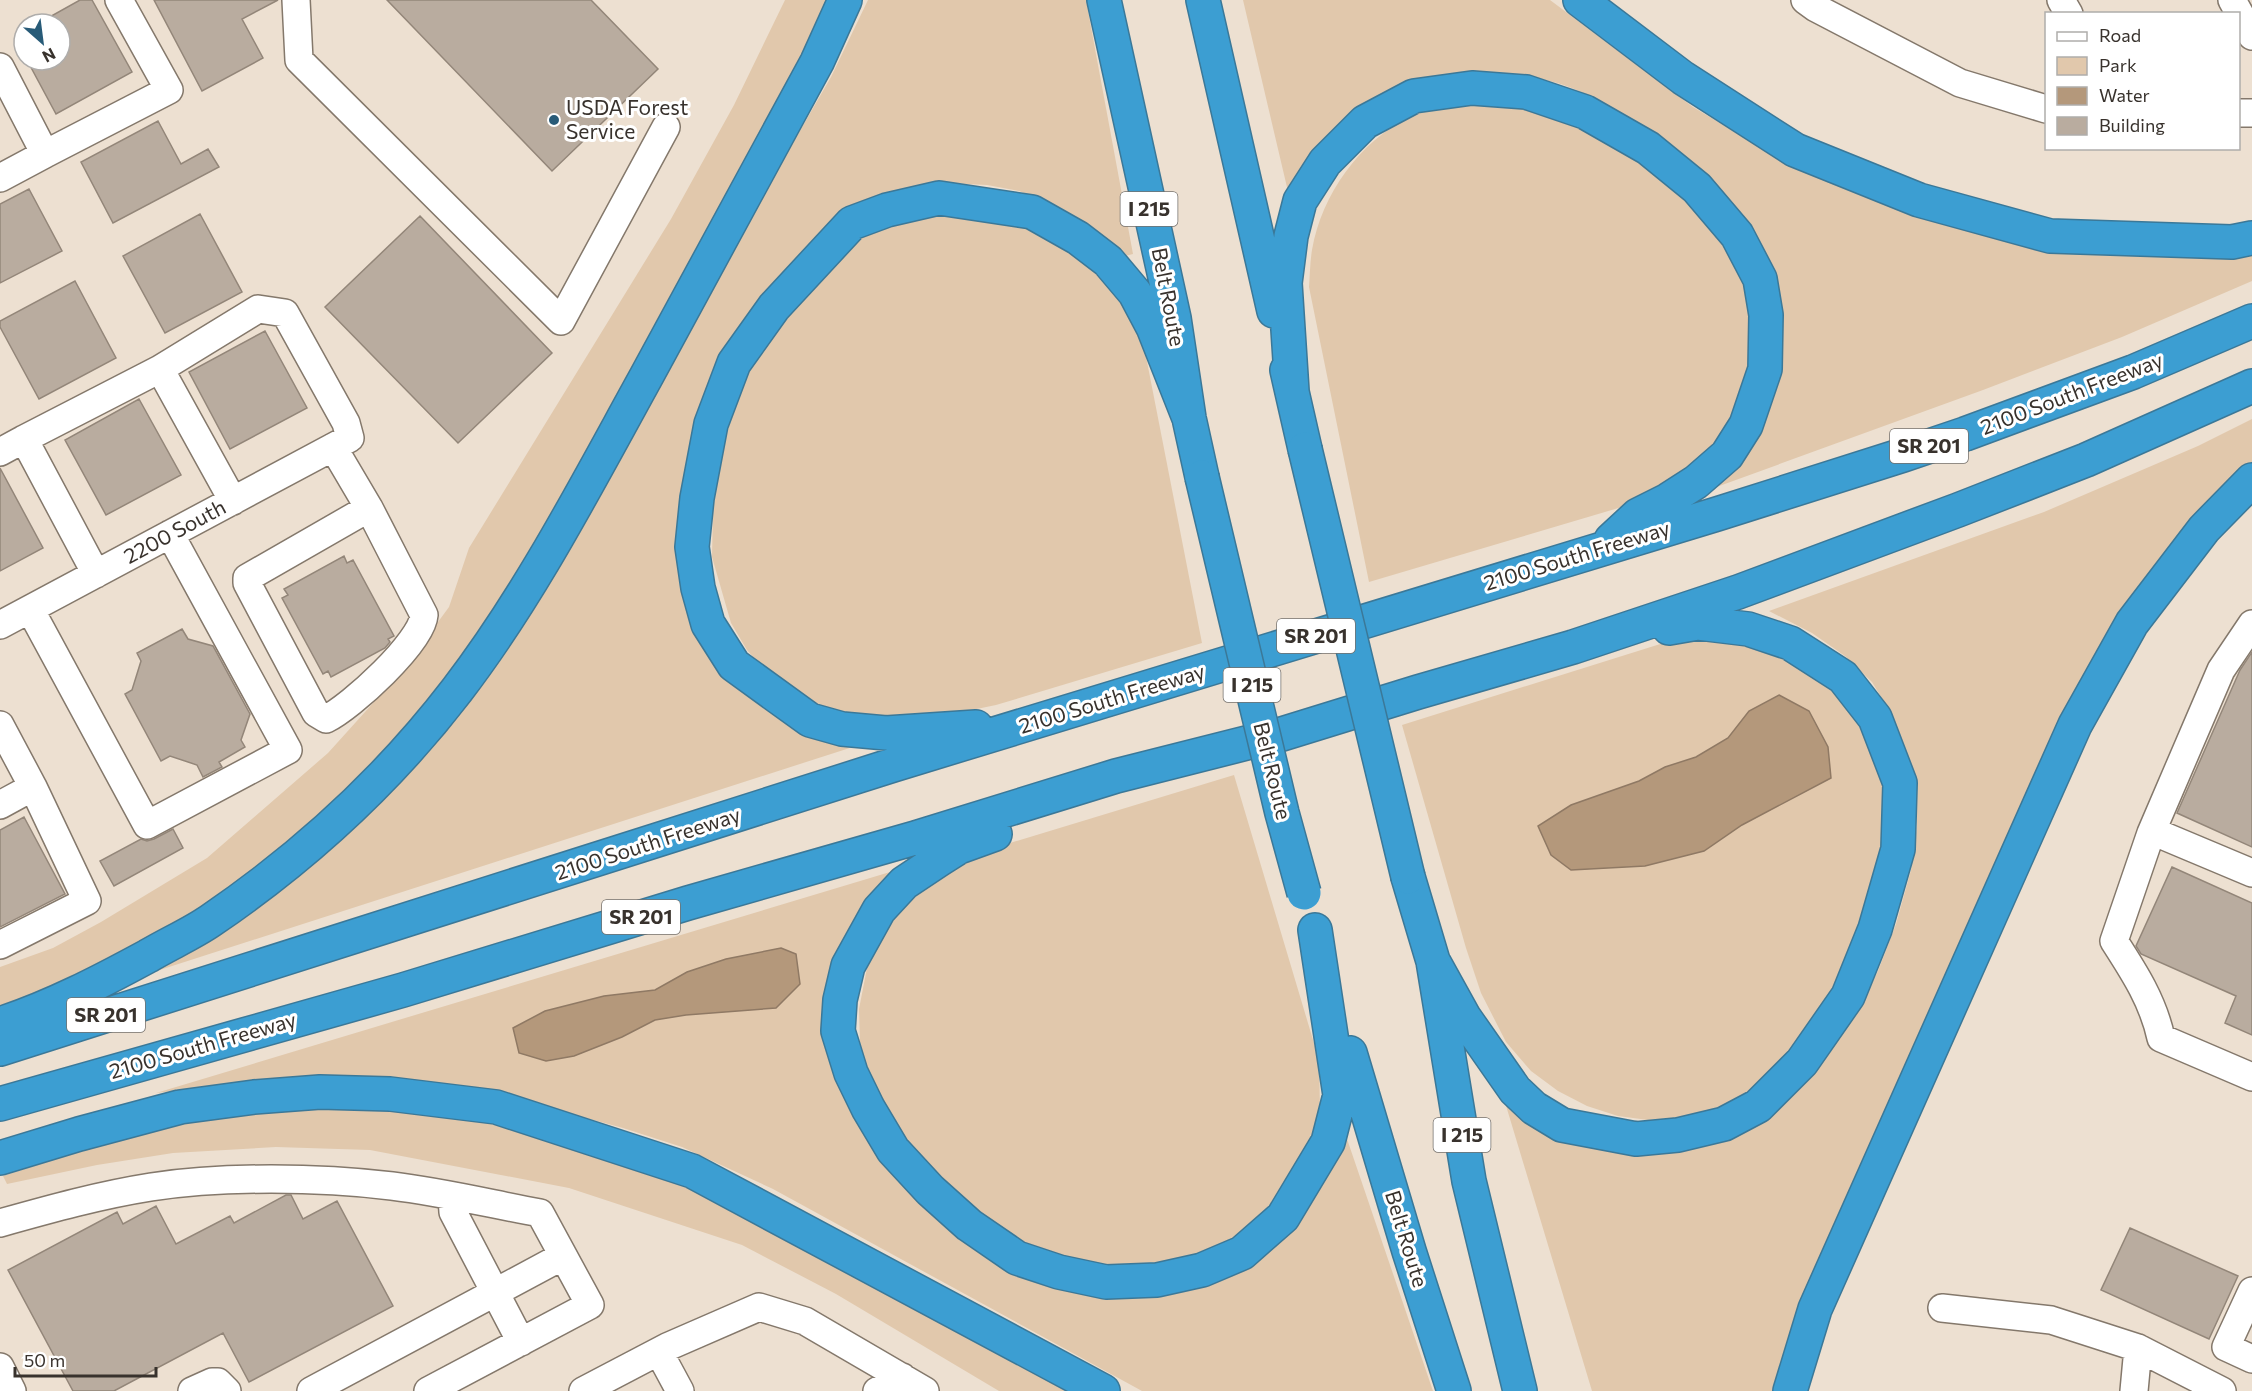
<svg xmlns="http://www.w3.org/2000/svg" width="2252" height="1391" font-family="Commissioner,sans-serif">
<style>
.green{fill:#e1c8ac}
.water{fill:#b4987b;stroke:#8f7964;stroke-width:1.5}
.building{fill:#b9ac9f;stroke:#938679;stroke-width:1.5}
.lines{fill:none;stroke-linecap:round;stroke-linejoin:round}
.minor-casing{stroke:#84786b;stroke-width:30}
.highway-casing{stroke:#3b7898;stroke-width:36}
.minor{stroke:#fff;stroke-width:27}
.highway{stroke:#3c9ed2;stroke-width:33}
.highway-bridge-casing{stroke:#3b7898;stroke-width:36;stroke-linecap:butt}
.highway-bridge{stroke:#3c9ed2;stroke-width:33}
.poi-dot{fill:#285b78;stroke:#fff;stroke-width:2}
.labels{text-anchor:middle;stroke-width:6;stroke-linejoin:round;paint-order:stroke}
.shield{fill:#fff;stroke:#74706c;stroke-width:1.5}
.shield-label{font-size:20px;font-weight:bold;fill:#38322d}
.poi-label{font-size:21px;fill:#38322d;stroke:#fff;text-anchor:start}
.street-label{font-size:21px;fill:#38322d;stroke:#fff}
</style>
<rect width="100%" height="100%" fill="#ede0d1"/>
<path class="green" d="M785,0H843L505,604L389,754L261,869L146,943L0,1010V967L53,948L101,922L207,858L328,753L402,671L449,607L469,548L671,219L734,105Z
M868,0H1086L1133,254L1121,257L1089,226L1061,208L1019,191L987,185L946,183L906,188L858,208L826,229L794,260L756,312L706,424L708,637L859,745L141,976L383,791L712,283L831,77Z
M1243,0H1550L1693,107L1780,159L1853,192L1946,224L2252,249V281L2122,337L1983,390L1711,489L1779,338C1752,292 1725,247 1698,201C1689,185 1677,158 1665,146C1657,136 1642,129 1632,122C1570,77 1513,65 1439,82L1290,200Z
M1481,95L1619,137L1722,235L1746,280L1752,310L1749,372L1736,410L1715,448L1693,471L1642,501L1369,582L1309,287C1310,274 1310,262 1312,250C1322,193 1360,142 1410,116C1432,104 1457,100 1481,95Z
M919,208L1005,210L1108,272L1142,336L1202,643L996,705L928,719L849,718L804,699L772,678L747,650L731,623L712,557L713,509L720,457L737,399L759,350L843,243Z
M2252,419V468L2146,602L1786,1391H1592L1504,1099L1652,1143L1815,1072L1854,1018L1878,971L1896,924L1911,870L1917,826L1915,778L1892,715L1872,682L1845,656L1812,633L1769,611L2044,512L2198,446Z
M1689,635L1753,636L1860,705L1897,803L1864,948L1765,1088L1709,1113L1682,1119L1648,1120L1618,1116L1587,1106L1558,1091L1531,1071L1506,1042L1481,993L1466,948L1402,725Z
M1234,775L1319,1060L1320,1110L1313,1143L1297,1177L1240,1240L1143,1275L1039,1252L990,1222L945,1186L903,1140L867,1077L860,1044L859,1009L867,968L883,932L906,900L940,872L1010,843Z
M910,866L865,927L844,1080L1016,1264L1208,1282L1346,1136L1433,1391H1142L773,1189L682,1147L623,1128L553,1109L242,1083L156,1093Z
M325,1107L384,1108L478,1116L691,1177L1092,1391H999L836,1294L742,1245L569,1188L370,1150L276,1147L173,1153L97,1165L7,1184L3,1176C63,1157 122,1135 184,1123C231,1115 278,1111 325,1107Z"/>
<path class="water" d="M1779,695L1809,711L1828,747L1831,778L1742,825L1704,851L1645,866L1571,870L1551,855L1538,826L1571,805L1639,781L1665,767L1696,757L1728,738L1749,711Z
M781,948L796,954L800,984L776,1008L686,1015L655,1020L622,1037L574,1056L546,1061L519,1053L513,1028L545,1011L604,996L655,990L687,972L726,959Z"/>
<path class="building" d="M80,0H92L132,72L56,114L27,60H60V24H37Z
M154,0H278L242,19L263,58L202,91Z
M387,0H591L658,69L552,171Z
M158,121L181,164L208,149L219,167L113,223L81,162Z
M29,189L62,251L0,283V204Z
M200,214L242,292L165,333L123,256Z
M420,216L552,353L458,443L325,307Z
M75,281L116,358L39,399L0,327V321Z
M265,331L307,408L230,449L189,372Z
M139,399L181,475L106,515L65,440Z
M0,468L43,548L0,571Z
M344,556L347,563L353,560L394,636L388,639L390,642L385,648L331,677L328,671L323,674L282,598L288,595L284,589Z
M182,629L188,639L213,646L250,714L241,740L245,747L219,762L222,767L203,777L197,765L170,756L161,761L125,694L132,690L141,661L137,653Z
M2252,652V847L2177,813L2240,670Z
M24,817L65,894L0,927V830Z
M173,829L183,848L114,886L100,861L141,839L147,841L154,839Z
M2172,867L2252,903V1035L2225,1023L2236,996L2141,954L2136,946Z
M286,1195H291L303,1219L337,1201L393,1306L249,1382L223,1333L114,1391H73L8,1270L117,1212L123,1224L156,1206L176,1244L230,1216L234,1223Z
M2130,1228L2238,1276L2209,1339L2101,1290Z"/>
<g class="lines">
<g class="minor-casing">
<path id="minor" d="M296,0L299,60L561,321L666,127
M1805,0L1816,8L1960,83L2046,109
M2061,0L2069,14
M2232,0L2252,36
M0,67L45,154L169,90L119,0
M2238,113H2252
M0,178L45,154
M333,447L369,508L424,615C422,642 351,707 326,719L316,713L247,583V578L369,508
M0,452L24,439
M96,574L24,439L160,369L233,501
M30,609L147,825L288,750L170,534
M2252,624L2221,670L2151,833L2114,941C2134,972 2153,1001 2161,1038L2252,1077
M0,625L350,438L346,423L285,313L258,309L160,369
M0,725L33,787L87,901L0,945
M0,805L33,787
M2152,831L2252,873
M452,1197L453,1212L521,1342
M0,1223C50,1209 100,1195 151,1187C223,1176 319,1177 392,1186C442,1192 491,1204 540,1213L590,1305L428,1391
M2252,1291L2226,1347L2252,1359
M1942,1308L2051,1320L2138,1348L2222,1391
M659,1352L680,1391
M0,1367L12,1391
M192,1391L212,1382H218L227,1391
M311,1391L563,1256
M583,1391L667,1347L759,1307L805,1321L925,1391
M877,1391L902,1377
M2134,1391L2138,1348"/>
</g>
<g class="highway-casing">
<path id="highway" d="M1104,0L1174,318L1189,418L1202,477
M1203,0L1274,311
M1580,0L1683,78L1795,150L1919,200L2050,236L2232,242L2252,238
M1287,370L1305,449
M1292,391L1285,283L1291,236L1300,201L1325,162L1365,122L1414,96L1472,88L1526,92L1585,112L1648,148L1697,188L1737,235L1760,279L1766,315L1765,369L1746,425L1727,455L1696,482L1668,500L1638,515L1611,540
M976,727L886,733L842,729L810,720L734,665L708,624L698,588L692,547L697,498L711,424L734,363L774,307L852,223L887,210L939,198L1032,212L1078,238L1108,261L1135,293L1153,327L1189,418
M995,834L959,847L940,859L904,883L879,910L848,966L840,1000L838,1031L851,1073L868,1108L893,1150L930,1190L969,1225L1017,1258L1059,1272L1106,1282L1157,1280L1202,1270L1242,1253L1283,1217L1328,1142L1340,1095L1315,930
M1408,877L1433,961L1469,1181L1520,1391
M1433,961L1464,1017L1515,1090L1534,1108L1562,1125L1636,1139L1678,1135L1724,1124L1758,1106L1802,1062L1848,996L1875,929L1898,849L1900,783L1875,718L1843,677L1790,643L1748,629L1698,623L1669,628
M0,1024C52,1007 100,982 148,956C168,944 191,934 210,921C304,857 388,780 457,690C530,595 588,482 646,377C703,272 760,167 817,62L845,0
M0,1049L893,765L1717,514L1903,455L1965,434L2133,372L2252,321
M1350,1053L1409,1251L1454,1391
M0,1104L403,990L688,903L915,838L1116,776L1282,734L1418,692L1573,647L1738,592L1958,510L2086,460L2252,386
M0,1158L79,1134L180,1107L254,1097L320,1092L390,1094L496,1107L692,1171L1103,1391
M1790,1391L1815,1309L2075,725L2132,623L2204,529L2252,480"/>
</g>
<use href="#minor" class="minor"/>
<use href="#highway" class="highway"/>
<g class="highway-bridge-casing">
<path id="highway-bridge" d="M1305,449L1408,877
M1202,477L1282,813L1304,893"/>
</g>
<use href="#highway-bridge" class="highway-bridge"/>
</g>
<circle class="poi-dot" cx="554" cy="120" r="6"/>
<g class="labels">
<g class="shield">
<rect x="1120.5" y="192" width="57" height="34" rx="4.5"/>
<rect x="1890" y="429" width="78" height="34" rx="4.5"/>
<rect x="1277" y="619" width="78" height="34" rx="4.5"/>
<rect x="1223.5" y="668" width="57" height="34" rx="4.5"/>
<rect x="602" y="900" width="78" height="34" rx="4.5"/>
<rect x="67" y="998" width="78" height="34" rx="4.5"/>
<rect x="1433.5" y="1118" width="57" height="34" rx="4.5"/>
</g>
<g class="shield-label">
<text x="1149" y="216">I 215</text>
<text x="1929" y="453">SR 201</text>
<text x="1316" y="643">SR 201</text>
<text x="1252" y="692">I 215</text>
<text x="641" y="924">SR 201</text>
<text x="106" y="1022">SR 201</text>
<text x="1462" y="1142">I 215</text>
</g>
<g class="poi-label">
<text x="566" y="115">USDA Forest<tspan x="566" dy="24">Service</tspan></text>
</g>
<g class="street-label">
<text transform="translate(1168 297) rotate(79)" y="7">Belt Route</text>
<text transform="translate(2072 394) rotate(-21)" y="7">2100 South Freeway</text>
<text transform="translate(175 532) rotate(-28)" y="7">2200 South</text>
<text transform="translate(1577 556) rotate(-17)" y="7">2100 South Freeway</text>
<text transform="translate(1112 699) rotate(-17)" y="7">2100 South Freeway</text>
<text transform="translate(1272 771) rotate(76)" y="7">Belt Route</text>
<text transform="translate(648 844) rotate(-18)" y="7">2100 South Freeway</text>
<text transform="translate(203 1046) rotate(-16)" y="7">2100 South Freeway</text>
<text transform="translate(1406 1239) rotate(73)" y="7">Belt Route</text>
</g>
</g>
<rect x="2045" y="12" width="195" height="138" fill="#ffffff" stroke="#afadab" stroke-width="1.5"/>
<rect x="2057" y="32" width="30" height="9" fill="#ffffff" stroke="#afadab" stroke-width="1.5"/>
<text x="2099" y="42" font-size="18" fill="#38322d">Road</text>
<rect x="2057" y="57" width="30" height="18" fill="#e1c8ac" stroke="#afadab" stroke-width="1.5"/>
<text x="2099" y="72" font-size="18" fill="#38322d">Park</text>
<rect x="2057" y="87" width="30" height="18" fill="#b4987b" stroke="#afadab" stroke-width="1.5"/>
<text x="2099" y="102" font-size="18" fill="#38322d">Water</text>
<rect x="2057" y="117" width="30" height="18" fill="#b9ac9f" stroke="#afadab" stroke-width="1.5"/>
<text x="2099" y="132" font-size="18" fill="#38322d">Building</text>
<g transform="translate(42 42) rotate(152)"><circle r="28" fill="#ffffff" stroke="#afadab" stroke-width="1.5"/>
<path d="M0-4.5L10 22L0 15L-10 22Z" fill="#285b78"/>
<text y="-9" font-size="16" font-weight="bold" text-anchor="middle" fill="#38322d">N</text>
</g>
<path d="M15 1367v9h141v-9" fill="none" stroke="#38322d" stroke-width="3"/>
<text x="24" y="1367" font-size="18" fill="#38322d" stroke="#ffffff" stroke-width="4.5" paint-order="stroke">50 m</text>
</svg>
